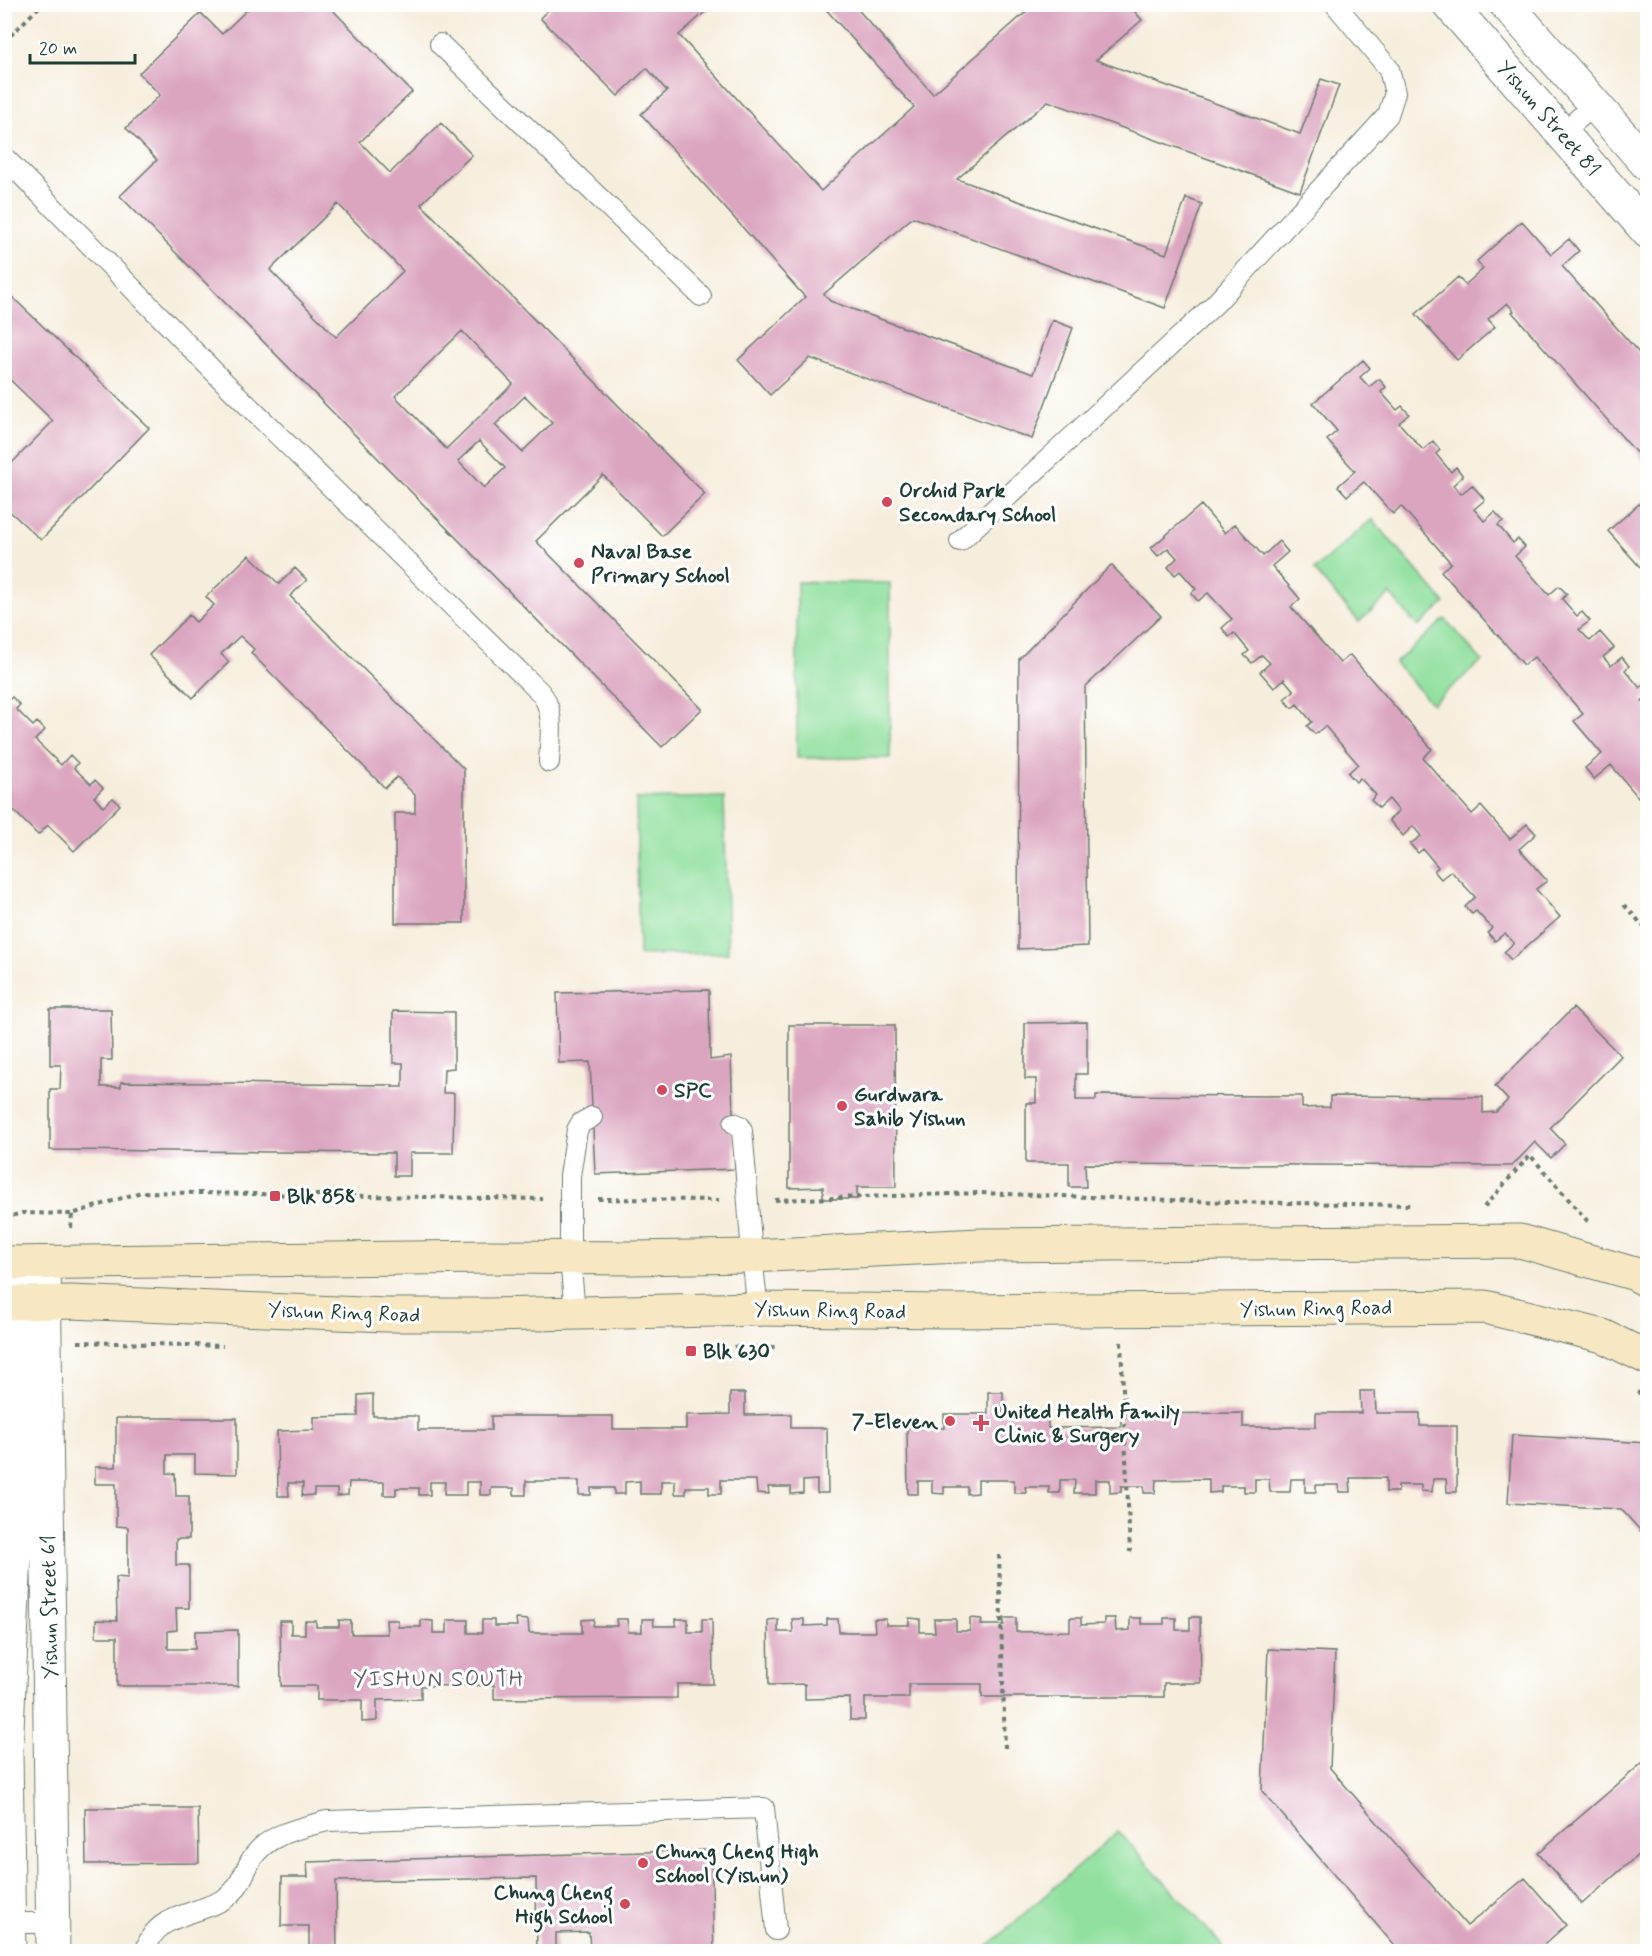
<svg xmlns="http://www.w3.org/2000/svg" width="1652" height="1956" font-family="Mynerve,sans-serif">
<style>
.park{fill:#91e09f;stroke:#588e6a;stroke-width:1.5}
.building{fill:#dba5c0;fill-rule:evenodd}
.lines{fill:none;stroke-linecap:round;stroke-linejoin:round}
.service-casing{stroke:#6a7b6f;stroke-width:22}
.minor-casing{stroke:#6a7b6f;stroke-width:35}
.secondary-casing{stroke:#6a7b6f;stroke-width:35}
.path{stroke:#6a7b6f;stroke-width:4;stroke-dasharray:4.5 4.5;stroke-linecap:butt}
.service{stroke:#fff;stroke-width:20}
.minor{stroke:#fff;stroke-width:33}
.secondary{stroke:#f7e8c3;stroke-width:33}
.poi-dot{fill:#d1495b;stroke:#fff;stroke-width:2}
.labels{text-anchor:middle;stroke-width:6;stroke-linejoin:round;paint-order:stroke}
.street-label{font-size:21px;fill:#1f3d34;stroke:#fff}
.poi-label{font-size:21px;font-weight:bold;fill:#1f3d34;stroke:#fff;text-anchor:start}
.neighbourhood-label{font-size:22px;letter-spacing:1.5px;fill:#616165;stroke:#fff}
</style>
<rect width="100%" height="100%" fill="#fff"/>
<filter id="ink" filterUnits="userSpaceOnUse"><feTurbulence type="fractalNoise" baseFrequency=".0167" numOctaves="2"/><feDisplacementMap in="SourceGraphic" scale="12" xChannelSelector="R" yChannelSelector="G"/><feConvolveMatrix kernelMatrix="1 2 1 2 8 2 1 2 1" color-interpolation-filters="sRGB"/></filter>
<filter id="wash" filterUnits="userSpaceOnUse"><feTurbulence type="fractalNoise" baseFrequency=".008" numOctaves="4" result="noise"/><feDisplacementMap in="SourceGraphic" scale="24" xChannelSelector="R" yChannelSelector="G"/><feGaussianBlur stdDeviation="1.35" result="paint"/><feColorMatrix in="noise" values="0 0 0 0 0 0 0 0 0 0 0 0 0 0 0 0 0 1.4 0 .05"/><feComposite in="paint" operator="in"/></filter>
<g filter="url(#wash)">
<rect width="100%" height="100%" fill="#f6eedd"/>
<path class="park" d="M1372,519L1445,603L1418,627L1390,594L1359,622L1314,570Z
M797,582L890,583V758H797Z
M1445,619L1482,661L1432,704L1395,663Z
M724,797L728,953L639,955L636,799Z
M1118,1831L1227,1951H982Z"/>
<g id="blocks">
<path class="building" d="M253,4H327L412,92L360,142L390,173L441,123L472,155L421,204L705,494L662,536L603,475L536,541L702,709L662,747L120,196L157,160L126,128L160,95L139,73L201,13L222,34ZM338,204L403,271L336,337L270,270ZM462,331L513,384L446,449L395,396ZM525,396L552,423L522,452L495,425ZM479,441L505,468L484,488L458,461Z
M821,4H853L933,94L1035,4H1128L1142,20L1096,60L1300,134L1321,79L1339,85L1300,192L1048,101L957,179L1166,254L1186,198L1202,204L1165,308L913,217L824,294L830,301L1033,374L1052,320L1073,328L1032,439L810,358L770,395L738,360L805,297L641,114L667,91L647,68L618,96L540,18L553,5H713L679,35L821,191L914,107Z
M1522,221L1551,254L1569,239L1579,251L1562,266L1648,363V466L1512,312L1514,311L1507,303L1488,319L1495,327L1457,360L1416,314L1458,277L1465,285L1483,269L1477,261Z
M5,290L149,428L41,540L4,506V471L53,421L5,375Z
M1363,360L1370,368L1360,377L1369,387L1379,379L1386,387L1381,392L1397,410L1402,406L1409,414L1399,423L1423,450L1433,441L1440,450L1436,454L1451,472L1456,467L1463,476L1453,485L1461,494L1472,485L1485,500L1474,509L1484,521L1495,512L1503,521L1498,525L1513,543L1518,539L1525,547L1515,556L1549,595L1559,586L1567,594L1562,599L1577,616L1582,612L1590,621L1579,629L1590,641L1600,632L1614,648L1603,657L1611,666L1622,657L1629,666L1625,670L1640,688L1645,683L1648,686V696L1642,701L1648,707V789L1638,797L1611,765L1594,779L1585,768L1602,754L1574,721L1583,714L1534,657L1524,665L1441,571L1451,563L1401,506L1393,514L1364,482L1347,496L1338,486L1355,471L1327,440L1337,431L1313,403Z
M1646,498L1648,500V576L1608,531Z
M1201,505L1225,533L1235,524L1263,556L1279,541L1288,552L1272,566L1300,599L1291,607L1340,663L1350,655L1432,749L1423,758L1472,814L1481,806L1510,839L1527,824L1536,834L1519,849L1547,881L1536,889L1560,917L1511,960L1504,952L1514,943L1505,933L1495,941L1488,933L1492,928L1476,911L1472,914L1465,907L1475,897L1451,871L1441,879L1434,871L1438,867L1423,849L1418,853L1410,844L1421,836L1413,826L1403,836L1389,820L1399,811L1389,799L1379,808L1371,800L1376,795L1360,778L1356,782L1348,773L1358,764L1325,726L1315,734L1307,726L1312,722L1297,704L1292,708L1284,699L1294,691L1284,679L1274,688L1260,672L1270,663L1262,655L1252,663L1244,655L1249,651L1234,633L1229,637L1222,628L1232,619L1208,593L1198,601L1191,593L1196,589L1180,571L1175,575L1168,567L1177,558L1168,548L1158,556L1151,548Z
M249,555L279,584L295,568L307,580L290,596L464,769V923H395V813H415V795L397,777L385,788L251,653L254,649L240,636L221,654L229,662L193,698L149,655L189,615L196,622L214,605L206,597Z
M1111,565L1161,616L1085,687L1088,946L1018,949L1019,659Z
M12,697L20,705L16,709L33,726L37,722L45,730L35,740L61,765L70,755L78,763L74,768L91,784L95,780L103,788L94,797L103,807L113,798L120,805L74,851L48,825L38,835L8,805L4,809V704Z
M709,990L710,1060L731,1057L735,1169L595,1174L590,1062L559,1063L557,993Z
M1573,1008L1621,1056L1550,1128L1565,1144L1551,1158L1535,1142L1512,1166L1085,1164L1086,1187H1069V1163H1026V1103H1036V1079H1025V1023L1087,1022V1074H1076V1100H1096V1095L1302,1096V1108L1330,1107V1096L1483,1097V1113L1496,1112L1508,1100L1495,1086Z
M50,1009H111L112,1060H101V1087H121V1082L393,1085L392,1087H403V1063H393V1011L454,1012V1068L444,1069L443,1093H454L453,1153H410V1176H394V1153L50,1150V1089H60L61,1065H50Z
M789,1025H895L896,1187H857V1199H823V1187L789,1188Z
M1360,1391H1375L1376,1413H1420V1426H1457V1492H1447L1446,1479H1433L1432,1492L1421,1491V1485H1398V1492H1386V1478H1350L1351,1492H1339V1485H1316V1492H1305V1479H1291L1290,1492H1270L1269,1479H1255V1492H1244V1486H1221V1492L1209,1493V1479L1156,1480L1155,1493H1144V1486H1121V1492L1110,1493V1480H1095V1493H1074L1075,1480H1060V1493H1049V1487H1025L1026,1493H1014V1480H978V1493L967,1494V1487H944V1494L932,1493V1481H918V1494H908L907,1428H944V1414H988V1392H1003V1414H1048V1428L1121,1427V1414L1243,1413V1427H1316V1413H1361Z
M730,1393H745V1415L791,1414V1428H827L828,1493H817V1480L803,1481V1493L791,1494V1487H768L769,1494L757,1493L756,1480H721V1494H709V1487H686V1494H675V1481H661V1494H640V1481L625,1482V1494H614V1488H591V1495H579V1481H526V1495H514V1488H491V1495H480V1482H466V1495H444L445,1482H430V1495H419V1488H396V1495H384V1482H349L348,1495L337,1496V1489H314V1495L302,1496L303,1483H288L289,1496H278L277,1431L314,1430V1417L358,1416V1395L373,1394V1416H418V1430H491V1416H613V1429H686V1415L730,1414Z
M116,1418H237V1474L195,1473V1455H167V1473L175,1474L176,1496H189V1539H176V1565H189V1608H176L177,1630L168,1631V1649H195V1631L238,1630V1686H117V1637H96V1620L117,1621L116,1577L128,1578V1527L116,1526V1484H95V1467H116Z
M1512,1435L1648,1443V1539L1621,1509L1508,1503Z
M1190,1617H1200L1201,1683H1164V1697H982V1684H909V1698H865V1720H850V1698L805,1699V1684L769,1685L768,1620L778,1619V1632H793L792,1619H804V1626L827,1625V1619H838L839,1632H875L874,1619H886V1625H909V1618L920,1619V1632H935L934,1619H956V1631H970V1618L982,1619L981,1625H1004V1618H1016V1632L1070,1631V1618H1081V1625L1104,1624V1618H1115L1116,1631L1130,1630V1618H1141V1624H1164V1618H1176V1630H1190Z
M516,1619L528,1620L529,1633H582V1620L594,1619L593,1626H617L616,1619H627L628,1632H642V1619H653L654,1626H676V1619H688V1632H702V1619H712L713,1684H677V1698L494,1699V1685L421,1686V1699L377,1700V1721L362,1722V1700H317V1686H281L280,1621H291V1634H305V1621H316V1627H339V1620L351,1621V1634H387L386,1620H398V1627H421V1620L433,1621V1633H447V1620H468V1633H482V1620H494V1626H517Z
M1268,1649L1335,1652L1330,1768L1467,1926L1525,1878L1566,1925L1536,1952H1400L1262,1791Z
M1648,1758V1846L1582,1904L1538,1853Z
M85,1808H198L199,1863L86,1864Z
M711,1850L714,1952H590L589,1932L556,1933V1952H537L536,1878L336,1881L337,1952H309V1926H281L282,1877H308L307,1862Z"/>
</g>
</g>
<g filter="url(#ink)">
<use href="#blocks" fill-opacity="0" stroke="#6a7b6f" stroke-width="1.5"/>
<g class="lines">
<g class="service-casing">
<path id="service" d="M440,44L701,296
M1562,133L1594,105
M4,157L230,388L540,692C556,710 550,739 549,762
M960,541L1215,304L1388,115L1395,93L1389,69L1335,4
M734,1123L740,1126L742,1131C748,1190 750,1250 758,1309
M575,1312L570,1258V1176L577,1130L581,1123L592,1117
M9,1923H52
M146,1952C152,1911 204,1916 230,1895C240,1886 245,1871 251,1860C266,1834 300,1828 327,1821L764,1808L776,1930"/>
</g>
<g class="minor-casing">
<path id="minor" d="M1449,4L1648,232
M1506,4L1648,165
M44,1263L53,1952
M9,1952L6,1752L17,1508L13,1263"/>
</g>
<g class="secondary-casing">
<path id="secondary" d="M4,1263L490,1257L632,1258L751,1256L980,1245L1520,1241L1635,1274L1648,1281
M4,1303L71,1302L386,1315H489L758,1309L950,1311L1485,1307L1603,1336L1648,1358"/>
</g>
<path class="path" d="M4,42L42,4
M1624,905L1648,931
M598,1199L719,1200
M775,1200L980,1193L1226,1202L1412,1205
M1484,1207L1530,1155L1590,1224
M4,1218L22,1213L72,1214L141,1192L542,1199
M71,1228L72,1214
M78,1342L223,1346
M1121,1342L1130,1552
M734,1347H775
M1637,1392L1648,1397
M999,1555L1005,1748"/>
<use href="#service" class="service"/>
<use href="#minor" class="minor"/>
<use href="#secondary" class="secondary"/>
</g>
</g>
<g class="poi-dot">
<circle cx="887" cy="502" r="6"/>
<circle cx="579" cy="563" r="6"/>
<circle cx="662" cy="1090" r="6"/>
<circle cx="842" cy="1106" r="6"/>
<rect x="269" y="1190" width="12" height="12" rx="3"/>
<rect x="685" y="1345" width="12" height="12" rx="3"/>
<circle cx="950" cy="1421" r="6"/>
<path d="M978 1414h6v6h6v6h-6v6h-6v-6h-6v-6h6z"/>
<circle cx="643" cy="1863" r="6"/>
<circle cx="625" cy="1904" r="6"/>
</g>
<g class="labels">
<g class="street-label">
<text transform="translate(1549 118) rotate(49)" y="7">Yishun Street 81</text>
<text transform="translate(1316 1308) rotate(-1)" y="7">Yishun Ring Road</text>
<text transform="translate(830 1310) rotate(1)" y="7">Yishun Ring Road</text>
<text transform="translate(344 1312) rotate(2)" y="7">Yishun Ring Road</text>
<text transform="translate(49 1607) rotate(-91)" y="7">Yishun Street 61</text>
</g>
<g class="poi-label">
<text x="899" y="497">Orchid Park<tspan x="899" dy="24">Secondary School</tspan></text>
<text x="591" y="558">Naval Base<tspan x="591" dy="24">Primary School</tspan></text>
<text x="674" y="1097">SPC</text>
<text x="854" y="1101">Gurdwara<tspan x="854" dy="24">Sahib Yishun</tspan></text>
<text x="287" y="1203">Blk 858</text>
<text x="703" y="1358">Blk 630</text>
<text x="994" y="1418">United Health Family<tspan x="994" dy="24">Clinic &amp; Surgery</tspan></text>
<text x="938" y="1428" text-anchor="end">7-Eleven</text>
<text x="655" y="1858">Chung Cheng High<tspan x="655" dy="24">School (Yishun)</tspan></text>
<text x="613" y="1899" text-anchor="end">Chung Cheng<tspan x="613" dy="24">High School</tspan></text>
</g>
<g class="neighbourhood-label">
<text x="439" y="1686">YISHUN SOUTH</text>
</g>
</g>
<rect width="1652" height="1956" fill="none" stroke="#fff" stroke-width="24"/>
<path d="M30 54v9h105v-9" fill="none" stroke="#1f3d34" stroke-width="3"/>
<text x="39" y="54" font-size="18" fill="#1f3d34" stroke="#ffffff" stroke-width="4.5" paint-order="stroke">20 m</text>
</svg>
